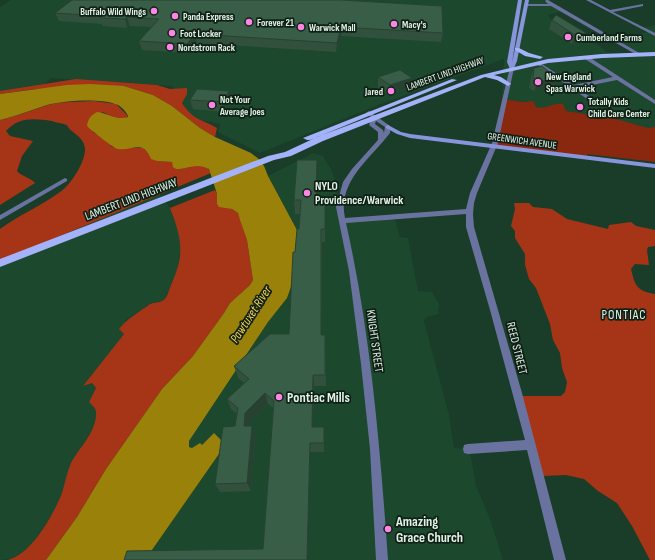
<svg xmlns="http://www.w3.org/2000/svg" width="655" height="560" font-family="'Sofia Sans Condensed',sans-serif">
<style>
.built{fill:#1c482e}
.green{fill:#89280e}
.forest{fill:#a63517}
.water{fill:#9a810a}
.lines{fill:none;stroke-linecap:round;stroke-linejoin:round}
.street{fill:#6a739f;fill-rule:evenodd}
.secondary{fill:#8895dc;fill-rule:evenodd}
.primary{fill:#a4b2fa;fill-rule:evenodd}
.wall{fill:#31513d}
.shaded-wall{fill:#284232}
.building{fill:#395e47;stroke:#284232}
.poi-dot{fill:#fc86e4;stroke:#112016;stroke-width:1.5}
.labels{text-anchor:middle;stroke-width:3.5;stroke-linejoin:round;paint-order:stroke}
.far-poi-label{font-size:10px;font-weight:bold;fill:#e0f4e6;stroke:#112016;text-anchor:start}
.far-street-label{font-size:10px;fill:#e0f4e6;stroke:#112016}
.poi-label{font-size:12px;font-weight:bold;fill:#e0f4e6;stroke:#112016;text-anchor:start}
.street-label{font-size:12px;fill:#e0f4e6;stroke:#112016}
.water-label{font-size:13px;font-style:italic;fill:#f2d354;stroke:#112016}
.neighbourhood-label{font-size:13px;letter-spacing:1px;fill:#e0f4e6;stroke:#112016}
.near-poi-label{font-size:14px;font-weight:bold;fill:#e0f4e6;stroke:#112016;text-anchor:start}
</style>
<rect width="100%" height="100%" fill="#193d28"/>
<path class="built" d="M11,0H543L562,11L548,15L549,18L600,46L607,53L636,54L611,40L648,32L641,28L655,25V128L649,129L613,119L611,114L602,109L595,114H585L543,109L536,107L532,101L523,102L502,99L504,59L378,105L260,153L218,132L220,124L194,119L183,105L172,86L51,78L44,84L0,92V7Z
M313,153L323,156L333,173L342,220L394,217L400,237L408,238L418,291L432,292L439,304L438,314L425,318L424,321L449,415L454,448L468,449L470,452L476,486L490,519L503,560H145L221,451L202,445L192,448L189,447V440L268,322L287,298L298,232L268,176Z
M159,193L170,208L179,231L181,246L177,271L166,297L162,301L151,303L126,320L124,334L83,386L92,383L96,388L89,402L93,405L97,413L94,426L71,464L62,493L53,513L29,549L13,559L0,560V261Z"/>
<path class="green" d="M502,99L523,102L533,101L536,107C546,110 553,102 563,104L566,111L616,119L648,128L655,127V162L587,154V158L495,146Z"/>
<path class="forest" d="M76,79L157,85L170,89L187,88V94L182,103C194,121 200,118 217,128L215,137L200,128L172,106L153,95L124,86L36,89L0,94V91Z
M94,101L116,104L128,116L124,119L114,117L102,112L93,132L107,141L112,147L143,148L157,161L172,162L181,169C191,166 206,161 211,173L0,261V229C19,215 41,206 60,192C71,185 86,161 85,148C83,135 70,133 67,125C61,123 57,123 52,121C34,118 18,117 6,131L10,136L33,141L22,156L17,171C22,177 30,177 35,183L0,205V120C16,116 32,110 48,105C63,101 79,102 94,101Z
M215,190L217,194V204L232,209L238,213L247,240L253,280L250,285L230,303L224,313L193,356L162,389L106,469L77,517L46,560H8C32,554 53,515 62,493C65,483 67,472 71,463C79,448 96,432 96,414C97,409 92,405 89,402L96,388L92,383L83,386L124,334L119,329C128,318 139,312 150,304C154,302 159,303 162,301C167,299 169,290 171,285C185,254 182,239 170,208Z
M514,203H529L533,207L552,209L567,219L608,229L609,225L631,222L636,226L655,230V246L648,247L647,250L649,265L635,264L631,269C635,286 637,291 655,294V560H650L632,526L617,503L598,491L584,479L566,475L542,476L519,396H561L565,392L567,382L562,368L560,353L553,340L550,324L536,288L529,279L525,265V254L515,238V231L511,226L515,209Z"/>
<path class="water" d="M90,84L124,86L153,95L172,106L200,128L215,137L251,153L260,160L264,166L268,176L298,232L292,284L287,298L268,322L189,441V447L192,448L200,443L202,445L214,433L224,443L221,451L145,560H46L77,517L106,469L162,389L193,356L224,313L230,303L250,285L253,280L247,240L240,220L238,213L232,209L219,207L217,204V194L209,169C197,162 188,169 176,169L173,167L172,162L157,161L151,159C143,139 133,151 118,149C113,148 92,131 87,126C88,119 91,115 97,112C107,113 118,121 128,117V116C126,111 120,105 115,104C98,98 64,101 47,105C31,110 16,116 0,120V94L67,85Z"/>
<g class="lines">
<path class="street" d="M546,0H548L641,54L637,55L551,6H526L524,5L526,4H548L545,1Z
M586,0H591L610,10L643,4V6L613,12L655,33V36Z
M585,57H589L655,100V104L617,80L577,88L595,100L590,101L535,63L539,62L574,85L613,77L585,59Z
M510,67L514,68L498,143L477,193L474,203L473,214L474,227L522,393L566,560H554L527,450L468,454L464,453L463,449L464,445L468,444L525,440L490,310L466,227V214L346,223C371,334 380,447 388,560H376L370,449L361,364L349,271L336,207L343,182L352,169L378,140V132L369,125L372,118L366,113L369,111L390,126V133C370,159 337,182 345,218L466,209L470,193L492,143ZM376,121L385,127L384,133L383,130L375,124Z
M65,178L67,179V181L0,220V215Z"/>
<path class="secondary" d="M518,0H522L512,63L525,0H529L517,61L514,68L512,69H510L507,62Z
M388,125L401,132L410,134L655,164V168L410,138L397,134L386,128L385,127Z"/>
<path class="primary" d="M515,48H519L529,53L543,57L540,59L525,56L515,50Z
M655,52V56L602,58L548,63L494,75L501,77L510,83L511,84L508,86L497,80L485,77L323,141L291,156L274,160L0,267V259L268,156L285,152L317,137L481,75L548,59L602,54Z
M452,79L457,80L310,140H307L303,138Z"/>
</g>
<path class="wall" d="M343,0L443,33L441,42L341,36L336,52L197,43L189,53L142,50L139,41L151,27L130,26L127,28L103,26L102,24L59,21L55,13Z
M556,15L582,41L572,44L549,29L552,20Z
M534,68L554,87L534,91L529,88L531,77Z
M378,77L410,87L389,95L378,87Z
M190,100H231L225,112L193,109Z
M317,160V199H325V242H322L321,335H325L326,386H314L313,427H324V452H310L263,549L273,408L268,404L249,423L248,426H252L255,436L251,491L220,492L215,484L235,426L237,414L231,409L227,399L244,383L238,378L234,366L289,334L295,252L299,229L300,214H295L294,200Z"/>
<path class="shaded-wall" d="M127,17L130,26L127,28L125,19Z
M341,27V36L336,52L337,43Z
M586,33L582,41L572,44L575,35Z
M195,34L197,43L189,53L187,44Z
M412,78L410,87L389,95L390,85Z
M557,78L554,87L534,91L538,82Z
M229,91L231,100L225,112L223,102Z
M317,160L318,173L317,212L316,199Z
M313,375L314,386L313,436L312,427Z
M265,393L268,404L249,423L247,436L244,426L245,413Z
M252,426L255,436L251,491L247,483Z
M310,443V452L308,560H307Z"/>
<path class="building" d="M72,0H341L442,6L443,33L341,27L337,43L195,34L187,44L139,41L159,19L127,17L125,19L100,18L102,16L55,13Z
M556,15L586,33L575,35L552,20Z
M542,66L557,78L538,82L533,78L534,68Z
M400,70L412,78L390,85L378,77Z
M197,89L229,91L223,102L190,100Z
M297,160H317L316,199H325V229H321V335H325V375H313L312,427H324V443H310L307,560H124L127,551L263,549L274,401L265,393L245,413L244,426H252L247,483L215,484L223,427L235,426L238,408L227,399L249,379L234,366L270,334H289L293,252H295L297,229H299L301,200H294Z"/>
<g class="poi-dot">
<circle cx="154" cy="11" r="4"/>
<circle cx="175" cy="16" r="4"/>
<circle cx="249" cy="22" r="4"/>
<circle cx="394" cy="24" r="4"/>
<circle cx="301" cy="27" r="4"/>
<circle cx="172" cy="33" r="4"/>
<circle cx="568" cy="37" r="4"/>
<circle cx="170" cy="47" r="4"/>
<circle cx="538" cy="82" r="4"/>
<circle cx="391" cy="91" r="4"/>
<circle cx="212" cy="105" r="4"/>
<circle cx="580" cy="107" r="4"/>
<circle cx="307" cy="193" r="4"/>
<circle cx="279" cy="397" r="4"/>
<circle cx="388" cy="529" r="4"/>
</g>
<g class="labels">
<g class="far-poi-label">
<text x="146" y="15" text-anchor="end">Buffalo Wild Wings</text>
<text x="183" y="20">Panda Express</text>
<text x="257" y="26">Forever 21</text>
<text x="402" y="28">Macy's</text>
<text x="309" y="31">Warwick Mall</text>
<text x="180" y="37">Foot Locker</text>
<text x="576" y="41">Cumberland Farms</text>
<text x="178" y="51">Nordstrom Rack</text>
<text x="546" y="80">New England<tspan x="546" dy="12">Spas Warwick</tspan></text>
<text x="383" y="95" text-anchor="end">Jared</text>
<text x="220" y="103">Not Your<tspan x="220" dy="12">Average Joes</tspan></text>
<text x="588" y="105">Totally Kids<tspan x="588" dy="12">Child Care Center</tspan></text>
</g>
<g class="far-street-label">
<text transform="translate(445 73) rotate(-20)" y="4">LAMBERT LIND HIGHWAY</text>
<text transform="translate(522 140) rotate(8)" y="4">GREENWICH AVENUE</text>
</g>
<g class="poi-label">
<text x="315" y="190">NYLO<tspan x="315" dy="14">Providence/Warwick</tspan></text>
</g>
<g class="street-label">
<text transform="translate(131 199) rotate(-21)" y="4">LAMBERT LIND HIGHWAY</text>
<text transform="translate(375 341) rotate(82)" y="4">KNIGHT STREET</text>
<text transform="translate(517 348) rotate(76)" y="4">REED STREET</text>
</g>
<g class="water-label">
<text transform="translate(250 314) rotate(-57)" y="5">Pawtuxet River</text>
</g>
<g class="neighbourhood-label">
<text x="624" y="319">PONTIAC</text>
</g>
<g class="near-poi-label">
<text x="287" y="402">Pontiac Mills</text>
<text x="396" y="526">Amazing<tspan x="396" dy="16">Grace Church</tspan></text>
</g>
</g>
</svg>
